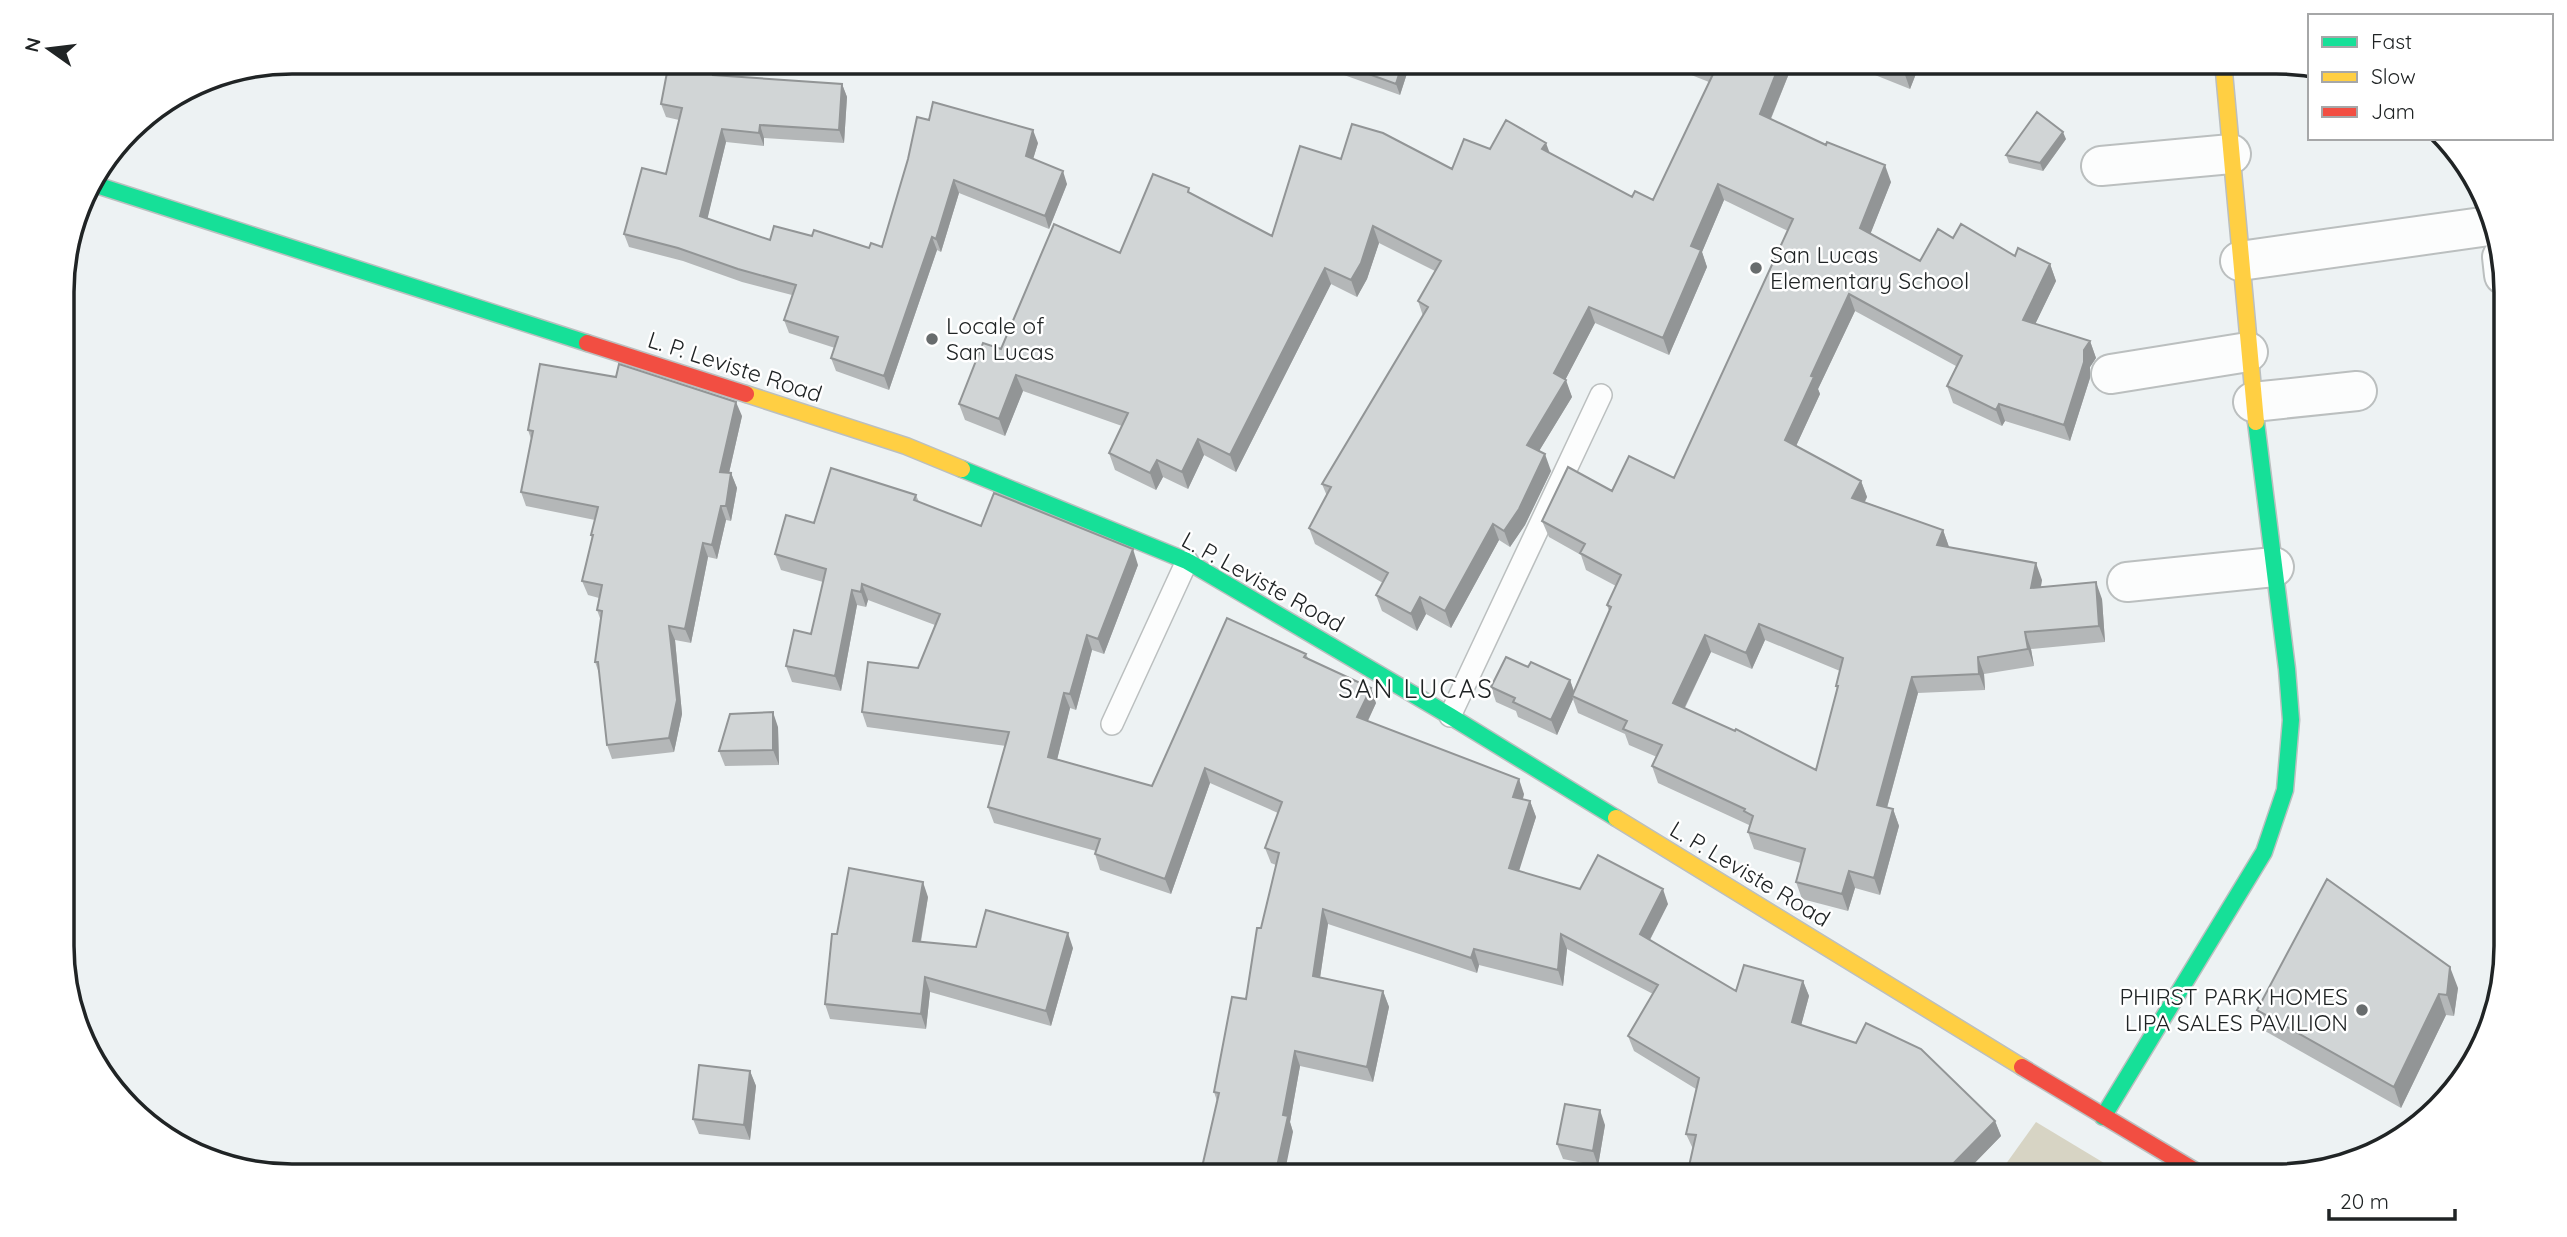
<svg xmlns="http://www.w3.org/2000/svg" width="2567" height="1237" font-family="Quicksand,sans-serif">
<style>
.forest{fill:#d7d4c4}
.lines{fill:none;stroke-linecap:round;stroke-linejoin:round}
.lane-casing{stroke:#bbbfbf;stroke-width:24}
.street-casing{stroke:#bbbfbf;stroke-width:42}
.fast-casing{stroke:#bbbfbf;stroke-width:19}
.slow-casing{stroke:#bbbfbf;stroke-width:19}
.jam-casing{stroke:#bbbfbf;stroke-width:19}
.lane{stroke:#fcfdfd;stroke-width:21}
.street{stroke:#fcfdfd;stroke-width:38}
.fast{stroke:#16e098;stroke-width:16}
.slow{stroke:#ffcf43;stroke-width:16}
.jam{stroke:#f24e42;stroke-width:16}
.wall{fill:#b4b7b8;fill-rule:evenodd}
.shaded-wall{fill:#929596}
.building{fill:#d1d5d6;stroke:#929596;stroke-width:2;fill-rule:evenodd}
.poi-dot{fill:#686c6d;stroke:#fff;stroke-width:2.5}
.labels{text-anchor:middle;stroke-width:5;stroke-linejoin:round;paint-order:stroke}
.poi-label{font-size:23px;fill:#202425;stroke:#fff;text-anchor:start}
.street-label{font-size:23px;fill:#202425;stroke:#fff}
.quarter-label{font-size:26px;letter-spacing:2px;fill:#202425;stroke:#fff}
.rim{fill:none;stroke:#202425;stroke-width:3.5}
</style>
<rect width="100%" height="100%" fill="#edf2f3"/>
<path class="forest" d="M2036,1122L2124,1175H1998Z"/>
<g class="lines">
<g class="lane-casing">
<path id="lane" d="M1450,716L1601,395
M1112,724L1187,561"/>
</g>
<g class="street-casing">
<path id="street" d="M2101,166L2231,154
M2502,257L2504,275
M2240,261L2489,226
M2111,374L2248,352
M2253,402L2357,391
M2127,582L2274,567"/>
</g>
<g class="fast-casing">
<path id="fast" d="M90,183L587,343
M962,469L1187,561L1450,716L1616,818
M2103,1117L2264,852L2285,790L2291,720L2287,669L2256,422"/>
</g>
<g class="slow-casing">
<path id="slow" d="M2223,61L2256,422
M746,394L906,446L962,469
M1616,818L2022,1067"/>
</g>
<g class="jam-casing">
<path id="jam" d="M587,343L746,394
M2022,1067L2202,1175"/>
</g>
<use href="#lane" class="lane"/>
<use href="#street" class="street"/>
<use href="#fast" class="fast"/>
<use href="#slow" class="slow"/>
<use href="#jam" class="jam"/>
</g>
<path class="wall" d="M1315,61H1411L1400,95L1316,65Z
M1426,61H1463L1460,72Z
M1656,61H1794L1771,119L1891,182L1870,234L1920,261L1953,238L2015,256L2050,264L2056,281L2035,324L2090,341L2096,358L2090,367V378L2070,441L2005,421L2002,426L1953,403L1947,386L1956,366L1855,311L1818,389L1820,394L1796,446L1861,481L1867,497L1865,502L1943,530L1949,547L2042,580L2041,587L2102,599L2105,642L2031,649L2034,666L1984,674L1985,690L1918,693L1887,808L1893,809L1899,826L1880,895L1855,888L1848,911L1802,899L1796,882L1801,863L1754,849L1748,832L1749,825L1658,783L1652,766L1657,757L1629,745L1625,734L1578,713L1573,699L1557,735L1518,717L1516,711L1496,702L1491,687L1528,667L1570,680L1574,691L1609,611L1607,605L1616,586L1586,570L1581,555L1549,537L1542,521L1612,491L1674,478L1788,231L1724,200L1702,252L1707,267L1669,355L1595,323L1565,380L1572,397L1539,451L1551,471L1525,525L1510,547L1499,540L1451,628L1426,614L1417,631L1382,611L1376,595L1383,583L1315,544L1309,528L1327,496L1322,484L1423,316L1418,301L1435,271L1379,243L1367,279L1357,297L1331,284L1236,472L1204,455L1188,489L1163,477L1156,490L1115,470L1109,453L1122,426L1023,391L1005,436L965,420L959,404L1001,349L1120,253L1191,194L1272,236L1341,159L1452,169L1490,149L1550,154L1632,197L1653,200L1709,82ZM1765,640L1840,671L1836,686L1837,689L1816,770L1685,708L1711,652L1752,669Z
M1840,61H1921L1910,89Z
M714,70L716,75L842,84L847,97L844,143L764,138V146L726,142L707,219L770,240L812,236L869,248L882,247L908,159L1038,143L1033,159L1067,184L1049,229L959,193L941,252L937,250L889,390L836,371L831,358L835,348L789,333L784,320L792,295L742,282L683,261L629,247L624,234L666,174L679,120L666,117L661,104Z
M2066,139L2043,171L2009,163L2006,155Z
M742,416L729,473H731L737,488L731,521L726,520L717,559L708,557L691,643L675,640L682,714L674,752L612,759L607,745L600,676L595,662L601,621L597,610L599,598L588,595L582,581L592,538L591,535L595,520L526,506L521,492L531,439L528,430Z
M916,495L919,502L981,526L1138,565L1104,654L1092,650L1076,710L1070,708L1057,759L1152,786L1306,654L1308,658L1376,703L1368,721L1524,794L1523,799L1530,801L1536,817L1518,871L1580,889L1668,904L1650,940L1736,991L1803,981L1809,996L1801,1025L1995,1121L2001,1136L1963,1175H1687L1693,1149L1686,1134L1696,1089L1634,1051L1628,1036L1653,994L1567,949L1563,986L1479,965L1477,973L1328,924L1320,978L1383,991L1389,1007L1373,1082L1300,1066L1290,1122L1293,1132L1217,1101L1214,1092L1246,999L1276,865L1271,863L1265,848L1278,813L1210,783L1171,894L1100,870L1095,854L1096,851L994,823L988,807L1006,746L867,727L862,712L918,668L935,625L868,600L866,607L857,605L841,691L792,682L786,666L811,634L823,582L781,570L775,554L814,523Z
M778,727L779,765L725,766L719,751Z
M928,897L921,942L976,947L1073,948L1051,1026L930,992L926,1029L830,1019L825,1004L837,934Z
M2458,988L2454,1016L2446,1015L2401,1108L2265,1031L2257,1010Z
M750,1071L756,1086L750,1140L699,1134L693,1119Z
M1605,1125L1598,1166L1563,1159L1557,1144Z"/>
<path class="shaded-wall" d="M1403,61H1411L1400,95L1396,84Z
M1456,61H1463L1460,72Z
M1781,61H1794L1766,130L1760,114Z
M1909,61H1921L1910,89L1904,72Z
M842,84L847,97L844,143L839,130Z
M760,125L764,138V146L759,133Z
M722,129L726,142L705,229L700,216Z
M1033,130L1038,143L1030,169L1026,156Z
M2063,132L2066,139L2043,171L2040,163Z
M1546,143L1552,159L1542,149Z
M1885,165L1891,182L1866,245L1860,228Z
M1063,171L1067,184L1049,229L1045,216Z
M954,180L959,193L941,252L936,239Z
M1718,184L1724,200L1702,252L1707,267L1669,355L1663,338L1691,246Z
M1373,226L1379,243L1367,279L1357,297L1351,280Z
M932,237L937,250L889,390L884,376Z
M2050,264L2056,281L2029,337L2023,320Z
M1325,268L1331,284L1236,472L1230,455Z
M1849,294L1855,311L1818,389L1820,394L1791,457L1785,440L1811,376Z
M1589,307L1595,323L1560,390L1554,373Z
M2090,341L2096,358L2090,367V378L2070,441L2064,425L2084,350Z
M1016,375L1023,391L1005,436L999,419Z
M1566,380L1572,397L1533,461L1527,445Z
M736,402L742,416L726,486L720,472Z
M1999,404L2005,421L2002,426L1996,410Z
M1198,439L1204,455L1188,489L1182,472Z
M1545,454L1551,471L1525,525L1510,547L1504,531Z
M1157,460L1163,477L1156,490L1150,473Z
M731,473L737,488L731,521L726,506Z
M1861,481L1867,497L1858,514L1852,498Z
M721,506L726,520L717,559L712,545Z
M1493,524L1499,540L1451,628L1445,611Z
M1943,530L1949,547L1943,562L1937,545Z
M703,543L708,557L691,643L685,629Z
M1133,549L1138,565L1104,654L1098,639Z
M2036,563L2042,580L2037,604L2031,588Z
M2096,582L2102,599L2105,642L2099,626Z
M862,584L868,600L866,607L861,592Z
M852,590L857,605L841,691L835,676Z
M1420,597L1426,614L1417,631L1411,614Z
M1759,624L1765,640L1752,669L1746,653Z
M669,626L675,640L682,714L674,752L669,738Z
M2025,632L2031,649L2034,666L2028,649Z
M1087,635L1092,650L1076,710L1070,694Z
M1705,635L1711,652L1679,719L1673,703Z
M1978,657L1984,674L1985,690L1979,674Z
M1912,677L1918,693L1883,822L1877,805Z
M1570,680L1575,695L1572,696L1573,699L1557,735L1551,720Z
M1371,688L1376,703L1362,733L1357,717Z
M1064,693L1070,708L1054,772L1048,757Z
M773,712L778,727L779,765L773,750Z
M1205,768L1210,783L1171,894L1165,879Z
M1519,779L1524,794L1519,812L1513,797Z
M1530,801L1536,817L1515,884L1509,868Z
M1893,809L1899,826L1880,895L1874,878Z
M1849,871L1855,888L1848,911L1842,894Z
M923,882L928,897L918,956L913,941Z
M1663,889L1668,904L1645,949L1640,934Z
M1323,909L1328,924L1318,991L1313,976Z
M1068,933L1073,948L1051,1026L1046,1011Z
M1561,934L1567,949L1563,986L1558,970Z
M1474,949L1479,965L1477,973L1471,958Z
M2450,967L2458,988L2454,1016L2447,995Z
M925,977L930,992L926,1029L921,1014Z
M1803,981L1809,996L1798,1037L1792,1022Z
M1383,991L1389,1007L1373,1082L1367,1067Z
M2439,994L2446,1015L2401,1108L2394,1087Z
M1295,1051L1300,1066L1290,1122L1293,1132L1284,1176H1275L1283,1115Z
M750,1071L756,1086L750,1140L744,1125Z
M1600,1110L1605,1125L1598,1166L1593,1151Z
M1995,1121L2001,1136L1963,1175H1942Z"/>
<path class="building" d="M1333,61H1403L1396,84Z
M1692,61H1781L1760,114L1826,145L1827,142L1885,165L1860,228L1920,261L1938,229L1953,238L1961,224L2015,256L2018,248L2050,264L2023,320L2090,341L2084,350V362L2064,425L1999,404L1996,410L1947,386L1962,356L1849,294L1811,376L1814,377L1785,440L1861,481L1852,498L1943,530L1937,545L2036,563L2031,588L2096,582L2099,626L2025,632L2028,649L1978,657L1979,674L1912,677L1877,805L1893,809L1874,878L1849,871L1842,894L1796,882L1805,849L1748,832L1753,816L1744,811L1745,809L1652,766L1662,745L1623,729L1627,721L1572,696L1611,607L1607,605L1621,575L1580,553L1585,544L1542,521L1568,467L1612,491L1629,456L1674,478L1793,219L1718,184L1691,246L1701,250L1663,338L1589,307L1554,373L1566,380L1527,445L1545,454L1519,509L1504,531L1493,524L1445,611L1420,597L1411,614L1376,595L1388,573L1309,528L1331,487L1322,484L1428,307L1418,301L1441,261L1373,226L1361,263L1351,280L1325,268L1230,455L1198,439L1182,472L1157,460L1150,473L1109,453L1128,413L1016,375L999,419L959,404L983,343L1001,349L1054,224L1120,253L1153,174L1189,188L1188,192L1272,236L1300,146L1341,159L1352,124L1383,133L1452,169L1464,139L1490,149L1506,120L1546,143L1542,149L1632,197L1635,191L1653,200L1715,70ZM1759,624L1843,658L1836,686H1838L1816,770L1736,729L1735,731L1673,703L1705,635L1746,653Z
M1877,61H1909L1904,72Z
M669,62L714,70L713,75L842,84L839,130L760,125L759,133L722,129L700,216L770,240L774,226L812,236L814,230L869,248L871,243L882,247L908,159L917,117L929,120L933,102L1033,130L1026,156L1063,171L1045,216L954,180L936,239L932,237L884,376L831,358L838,337L784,320L796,285L738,269L678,248L624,234L642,168L666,174L682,108L661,104Z
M2037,112L2063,132L2040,163L2006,155Z
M540,364L616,377L619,364L736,402L720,472L731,473L726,506H721L712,545L703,543L685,629L669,626L677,700L669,738L607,745L598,662H595L602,611L597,610L602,585L582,581L593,535H591L598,507L521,492L533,431L528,430Z
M831,468L916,495L914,500L981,526L994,493L1133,549L1098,639L1087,635L1070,694L1064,693L1048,757L1152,786L1227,618L1306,654L1304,657L1371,688L1357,717L1519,779L1513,797L1530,801L1509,868L1580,889L1598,855L1663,889L1640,934L1736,991L1744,965L1803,981L1792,1022L1856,1043L1866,1023L1921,1049L1995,1121L1942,1175H1687L1696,1135L1686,1134L1699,1078L1628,1036L1658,985L1561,934L1558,970L1474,949L1471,958L1323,909L1313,976L1383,991L1367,1067L1295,1051L1283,1115L1288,1116L1275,1176H1200L1219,1093L1214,1092L1232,997L1246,999L1257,928H1261L1279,853L1265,848L1282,802L1205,768L1165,879L1095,854L1100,839L988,807L1009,732L862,712L868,662L918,668L940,614L862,584L861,592L852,590L835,676L786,666L794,630L811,634L826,569L775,554L786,515L814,523Z
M1506,657L1528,667L1531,662L1570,680L1551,720L1513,702L1515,698L1491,687Z
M773,712V750L719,751L730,714Z
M2505,731V773L2499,732Z
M849,868L923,882L913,941L976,947L986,910L1068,933L1046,1011L925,977L921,1014L825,1004L832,934H837Z
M2327,879L2450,967L2447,995L2439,994L2394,1087L2257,1010Z
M699,1065L750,1071L744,1125L693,1119Z
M1565,1104L1600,1110L1593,1151L1557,1144Z"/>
<g class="poi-dot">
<circle cx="1756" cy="268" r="7"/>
<circle cx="932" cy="339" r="7"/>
<circle cx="2362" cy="1010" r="7"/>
</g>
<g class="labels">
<g class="poi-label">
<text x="1770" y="263">San Lucas<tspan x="1770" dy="26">Elementary School</tspan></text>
<text x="946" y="334">Locale of<tspan x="946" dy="26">San Lucas</tspan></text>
<text x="2348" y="1005" text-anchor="end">PHIRST PARK HOMES<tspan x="2348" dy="26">LIPA SALES PAVILION</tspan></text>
</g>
<g class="street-label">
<text transform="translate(735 367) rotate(18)" y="8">L. P. Leviste Road</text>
<text transform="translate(1263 582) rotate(29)" y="8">L. P. Leviste Road</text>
<text transform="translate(1750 874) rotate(31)" y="8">L. P. Leviste Road</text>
</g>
<g class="quarter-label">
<text x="1416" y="698">SAN LUCAS</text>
</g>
</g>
<path d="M0 0H2567V1237H0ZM292 74H2276A218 218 0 0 1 2494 292V946A218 218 0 0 1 2276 1164H292A218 218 0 0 1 74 946V292A218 218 0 0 1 292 74Z" fill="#fff" fill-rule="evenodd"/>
<path class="rim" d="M292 74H2276A218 218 0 0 1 2494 292V946A218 218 0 0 1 2276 1164H292A218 218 0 0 1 74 946V292A218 218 0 0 1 292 74Z"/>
<rect x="2308" y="14" width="245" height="126" fill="#ffffff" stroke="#a6a7a8" stroke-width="2"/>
<rect x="2322" y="37" width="35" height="10" fill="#16e098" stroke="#a6a7a8" stroke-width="2"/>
<text x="2371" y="49" font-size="21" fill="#202425">Fast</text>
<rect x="2322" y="72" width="35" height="10" fill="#ffcf43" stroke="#a6a7a8" stroke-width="2"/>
<text x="2371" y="84" font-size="21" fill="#202425">Slow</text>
<rect x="2322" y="107" width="35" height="10" fill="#f24e42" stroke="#a6a7a8" stroke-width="2"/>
<text x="2371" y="119" font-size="21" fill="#202425">Jam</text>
<g transform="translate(49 49) rotate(284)" stroke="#ffffff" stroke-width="5" paint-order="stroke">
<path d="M0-5L12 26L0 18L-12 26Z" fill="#202425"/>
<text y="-10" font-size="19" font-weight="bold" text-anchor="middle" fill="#202425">N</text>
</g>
<path d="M2329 1209v10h126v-10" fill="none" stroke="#202425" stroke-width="3.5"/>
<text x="2340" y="1209" font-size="21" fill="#202425" stroke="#ffffff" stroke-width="5" paint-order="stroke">20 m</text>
</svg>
